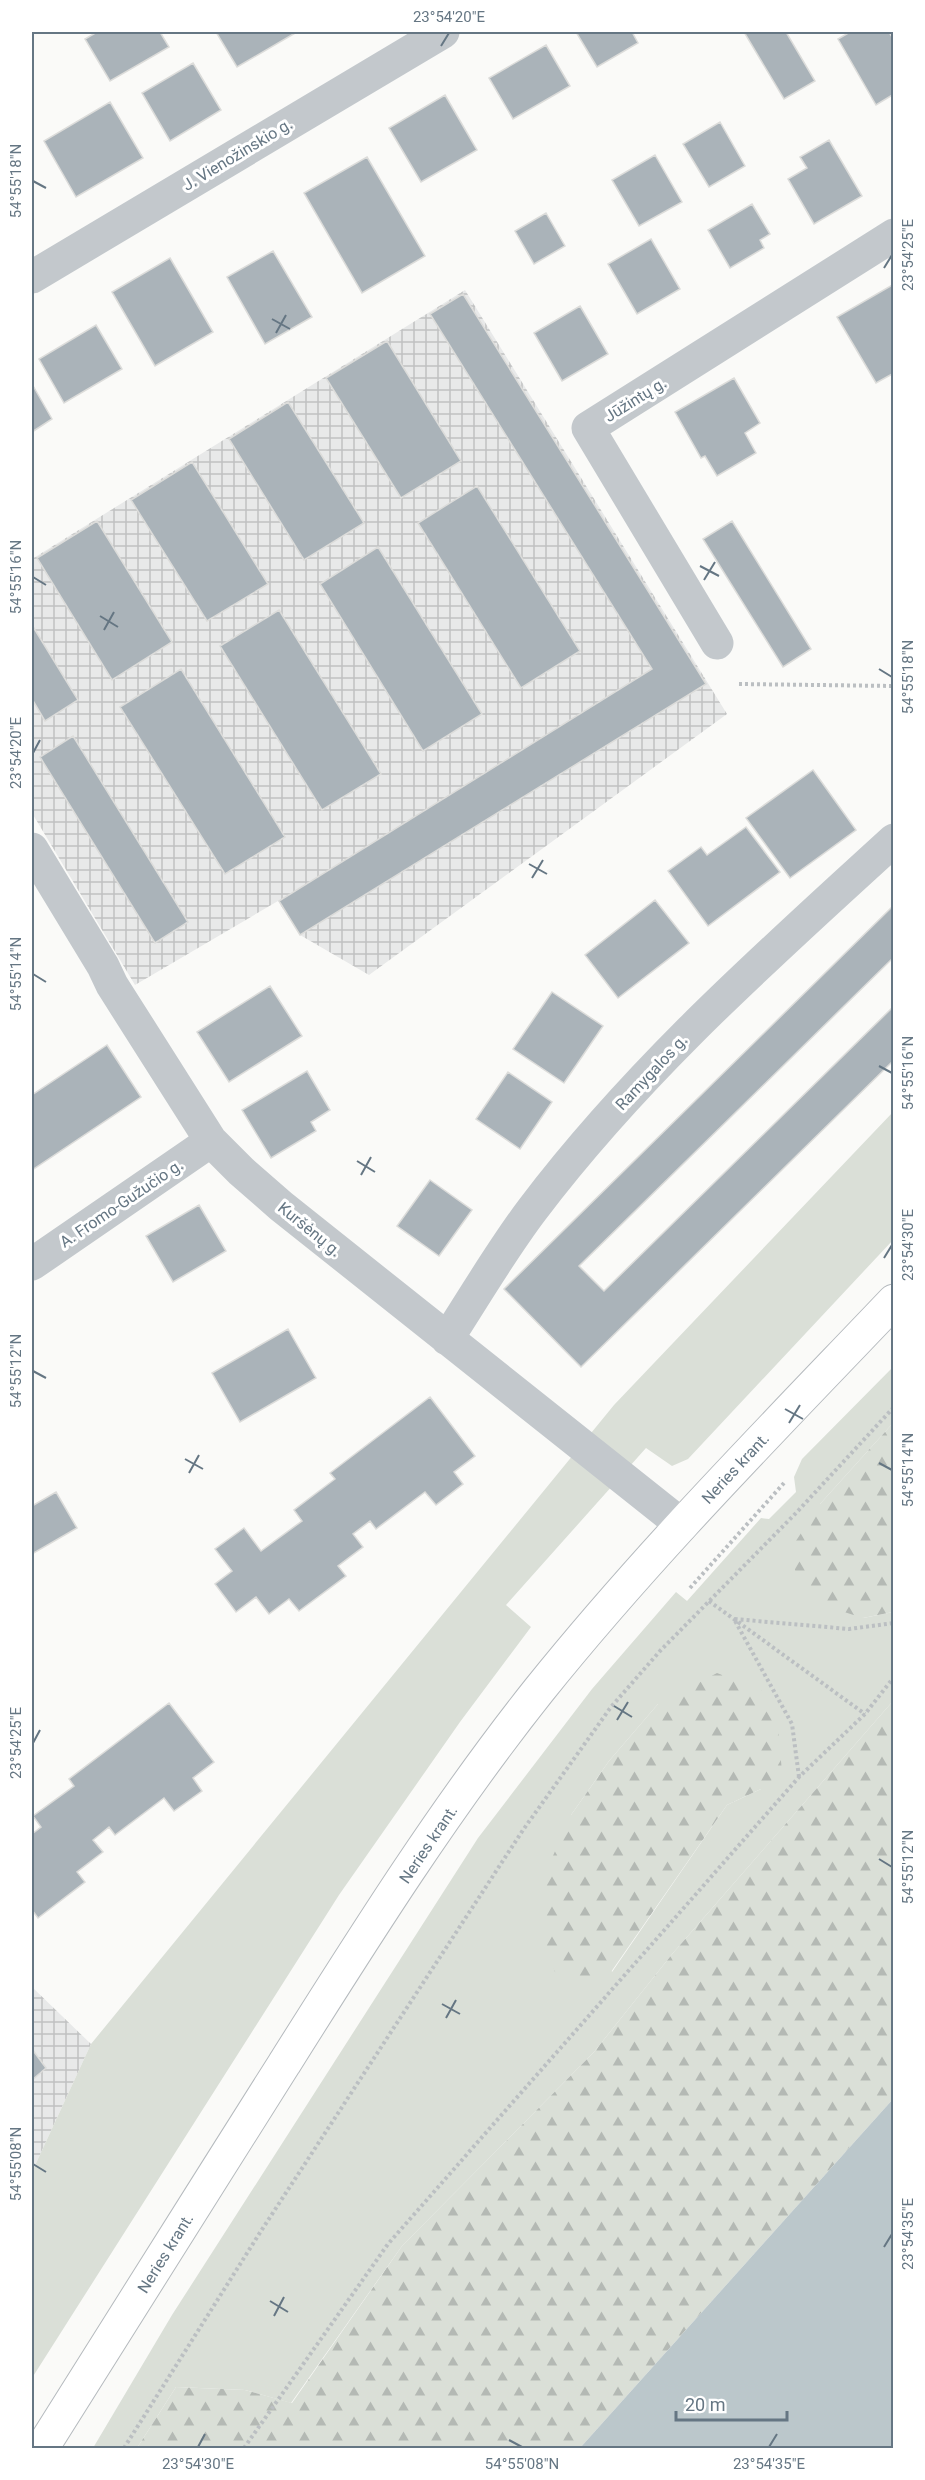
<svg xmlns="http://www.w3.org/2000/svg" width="925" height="2480" font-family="Roboto,sans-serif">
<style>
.industrial{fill:url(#industrial-grid)}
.grass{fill:#dadfd7;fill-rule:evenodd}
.forest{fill:url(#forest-firs)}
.water{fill:#bbc7cb}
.building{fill:#aab3b9;stroke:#dcdcda;stroke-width:1.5}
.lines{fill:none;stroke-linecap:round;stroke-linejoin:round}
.primary-casing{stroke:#b5babe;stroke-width:35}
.path{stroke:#bbbfc2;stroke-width:4;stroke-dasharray:3 3;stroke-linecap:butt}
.minor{stroke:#c3c8cc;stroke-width:33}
.primary{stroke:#fff;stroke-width:33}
.ticks{fill:none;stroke:#657683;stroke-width:2}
.labels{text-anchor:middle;stroke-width:6;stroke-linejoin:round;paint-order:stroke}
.street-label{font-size:16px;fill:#657683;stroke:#fff}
.neatline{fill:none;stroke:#657683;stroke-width:2}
.ticks-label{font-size:15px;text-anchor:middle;fill:#657683}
</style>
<defs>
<pattern id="industrial-grid" width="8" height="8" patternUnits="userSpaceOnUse" patternTransform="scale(1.5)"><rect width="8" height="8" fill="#e8e9e9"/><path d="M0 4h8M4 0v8" fill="none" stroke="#c0c1c2"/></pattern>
<pattern id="forest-firs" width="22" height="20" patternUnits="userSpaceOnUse" patternTransform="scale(1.5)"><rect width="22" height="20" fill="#dadfd7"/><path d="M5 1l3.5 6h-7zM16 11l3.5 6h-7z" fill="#b4b9b4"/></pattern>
</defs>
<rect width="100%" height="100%" fill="#fafaf8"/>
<path class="industrial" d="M465,290L727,714L369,975L300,935L278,901L135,985L32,813V559Z
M32,1987L91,2044L32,2172Z"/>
<path class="grass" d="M893,1112V1240L688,1459L672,1466L646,1448L506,1605L531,1627L460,1722L339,1895L32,2378V2172L91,2044L614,1405Z
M893,1367V1423L820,1504L863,1618L893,1612V1701L673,1953L594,2052L402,2246L291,2403L245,2390L176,2387L137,2448H93L172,2315L478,1838L592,1689L676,1592L687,1601L761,1518L769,1519L796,1492L794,1477L802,1459ZM658,1704L761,1789L727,1805L612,1972L571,1815L609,1761Z"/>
<path class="forest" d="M893,1423V1612L863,1618L816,1603L796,1577L792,1547L820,1504Z
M717,1673L761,1690L778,1728L782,1772L761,1789L727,1805L611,1972L586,1977L555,1972L543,1938L541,1883L571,1815L609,1761L658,1704Z
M893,1701V2099L580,2448H137L176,2387L245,2390L292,2403L402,2246L594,2052L673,1953Z"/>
<path class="water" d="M893,2099V2448H580Z"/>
<path class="building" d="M97,32H160L169,47L110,81L85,39Z
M216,32H297L237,67Z
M576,32H632L638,43L597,67Z
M744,32H786L815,81L784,99Z
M850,32H889L894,40V94L876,105L838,39Z
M546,45L570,86L513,119L489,78Z
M193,63L221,110L170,141L142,93Z
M445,95L477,150L421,182L389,128Z
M110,102L143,158L76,197L44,141Z
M720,122L745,166L709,187L683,144Z
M829,140L862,196L814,224L788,179L807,168L800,157Z
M655,155L682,202L639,226L612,180Z
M367,157L425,256L362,293L304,193Z
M752,204L770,234L760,240L764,248L730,268L708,230Z
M546,213L565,246L534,264L515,231Z
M651,239L680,289L637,314L608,264Z
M273,251L312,317L265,344L227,277Z
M170,258L213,332L155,366L112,292Z
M894,284V373L876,383L837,317Z
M463,294L706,684L300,935L279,901L652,669L430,314Z
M580,306L608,354L562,381L534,333Z
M96,325L122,369L64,403L39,359Z
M387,341L461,461L401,498L326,378Z
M734,378L760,423L745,433L756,453L717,476L705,456L701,458L675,412Z
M32,384L52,419L32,432Z
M288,402L364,523L304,560L229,439Z
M192,462L268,584L207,621L131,500Z
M477,486L580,651L521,688L418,523Z
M97,521L172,642L112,680L37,558Z
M732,521L811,649L783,667L703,539Z
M378,547L482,714L423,751L320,584Z
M279,610L381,774L322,810L220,646Z
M32,625L78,700L45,721L32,699Z
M181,669L285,837L225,874L120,707Z
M73,736L188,922L155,943L40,757Z
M813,770L856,830L790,878L746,818Z
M746,827L780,872L708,926L668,871L701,847L707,855Z
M655,900L689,943L618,998L585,955Z
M894,905V957L579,1266L604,1291L894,1006V1060L581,1367L504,1289Z
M270,986L302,1036L229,1082L197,1032Z
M552,992L603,1026L564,1083L513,1049Z
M107,1045L141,1097L32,1170V1095Z
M307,1071L330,1110L311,1122L316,1131L271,1158L242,1110Z
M508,1072L552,1102L520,1149L476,1119Z
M430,1180L472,1210L439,1256L397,1226Z
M199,1205L226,1251L173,1282L146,1236Z
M288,1329L316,1378L240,1422L212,1373Z
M430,1397L475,1456L454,1472L463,1484L436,1505L425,1492L376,1529L370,1521L353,1534L363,1547L338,1566L346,1576L299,1611L289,1599L269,1614L256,1597L236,1612L215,1584L232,1571L215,1549L244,1528L261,1551L302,1521L294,1510L335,1479L330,1473Z
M56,1492L77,1528L32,1554V1506Z
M169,1703L214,1762L193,1778L202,1791L174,1811L164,1798L115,1835L109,1827L93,1840L103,1852L77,1872L85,1882L38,1918L32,1910V1834L41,1827L33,1816L74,1786L69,1779Z
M32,2049L46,2068L32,2080Z"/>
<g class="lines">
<g class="primary-casing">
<path id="primary" d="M42,2448C122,2321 203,2192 284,2064C364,1937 445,1808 539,1690C649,1553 773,1428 894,1301"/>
</g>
<path class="path" d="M739,684L894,686
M690,1588L784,1483
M709,1601L865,1714
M799,1777L792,1724L734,1619L849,1629L894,1623
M124,2448L261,2231L523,1830L611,1707L660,1651L797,1512L894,1407
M244,2448L388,2244L799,1777L865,1714L894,1677"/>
<path class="minor" d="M32,277L443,32
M717,643L588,428L894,235
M32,849L103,966L112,985L211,1141L241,1171L281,1206L682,1525
M32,1264L211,1141
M447,1339C475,1296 501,1251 532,1210C637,1071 766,957 894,840"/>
<use href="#primary" class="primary"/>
</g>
<path class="ticks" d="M441,46L449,33M33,181L46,188M884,268L892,255M272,319L290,329M276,333L286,315M700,566L719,576M33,577L46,585M704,580L715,562M100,616L118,627M104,630L114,612M879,669L892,677M33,753L40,740M529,864L547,874M532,878L543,860M33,974L46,982M879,1066L892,1073M357,1161L375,1172M361,1175L371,1157M884,1258L892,1245M33,1371L46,1378M785,1409L803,1419M789,1423L800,1405M185,1459L203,1469M879,1463L892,1470M189,1473L199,1455M614,1706L632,1717M617,1720L628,1702M33,1743L40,1730M879,1859L892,1867M442,2004L460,2014M446,2018L456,2000M33,2164L46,2172M884,2247L892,2234M270,2301L288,2312M274,2316L284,2297M509,2440L522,2447M198,2447L205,2434M769,2447L777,2434"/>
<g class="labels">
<g class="street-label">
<text transform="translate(237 154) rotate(-31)" y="6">J. Vienožinskio g.</text>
<text transform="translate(635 399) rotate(-32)" y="6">Jūžintų g.</text>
<text transform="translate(651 1072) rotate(-47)" y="6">Ramygalos g.</text>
<text transform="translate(121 1203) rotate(-34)" y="6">A. Fromo-Gužučio g.</text>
<text transform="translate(310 1229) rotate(39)" y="6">Kuršėnų g.</text>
<text transform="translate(735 1468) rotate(-47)" y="6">Neries krant.</text>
<text transform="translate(428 1844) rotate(-56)" y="6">Neries krant.</text>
<text transform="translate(165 2253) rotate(-58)" y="6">Neries krant.</text>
</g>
</g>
<rect width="925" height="2480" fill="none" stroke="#ffffff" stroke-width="66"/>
<path d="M676 2411v9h111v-9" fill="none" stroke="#657683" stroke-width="3"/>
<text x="685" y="2411" font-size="18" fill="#657683" stroke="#ffffff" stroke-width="4.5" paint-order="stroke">20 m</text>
<rect x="33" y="33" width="859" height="2414" class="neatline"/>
<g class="ticks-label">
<text x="449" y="22">23°54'20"E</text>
<text transform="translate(16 181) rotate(-90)" y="5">54°55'18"N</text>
<text transform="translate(908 255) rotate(-90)" y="5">23°54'25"E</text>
<text transform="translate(16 577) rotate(-90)" y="5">54°55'16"N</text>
<text transform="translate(908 677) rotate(-90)" y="5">54°55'18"N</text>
<text transform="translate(16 753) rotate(-90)" y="5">23°54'20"E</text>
<text transform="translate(16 974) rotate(-90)" y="5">54°55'14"N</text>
<text transform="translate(908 1073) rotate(-90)" y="5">54°55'16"N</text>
<text transform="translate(908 1245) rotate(-90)" y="5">23°54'30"E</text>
<text transform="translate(16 1371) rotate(-90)" y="5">54°55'12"N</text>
<text transform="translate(908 1470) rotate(-90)" y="5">54°55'14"N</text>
<text transform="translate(16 1743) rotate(-90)" y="5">23°54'25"E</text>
<text transform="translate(908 1867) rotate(-90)" y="5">54°55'12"N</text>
<text transform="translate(16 2164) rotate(-90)" y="5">54°55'08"N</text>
<text transform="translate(908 2234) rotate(-90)" y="5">23°54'35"E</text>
<text x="198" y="2469">23°54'30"E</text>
<text x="522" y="2469">54°55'08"N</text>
<text x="769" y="2469">23°54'35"E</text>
</g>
</svg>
